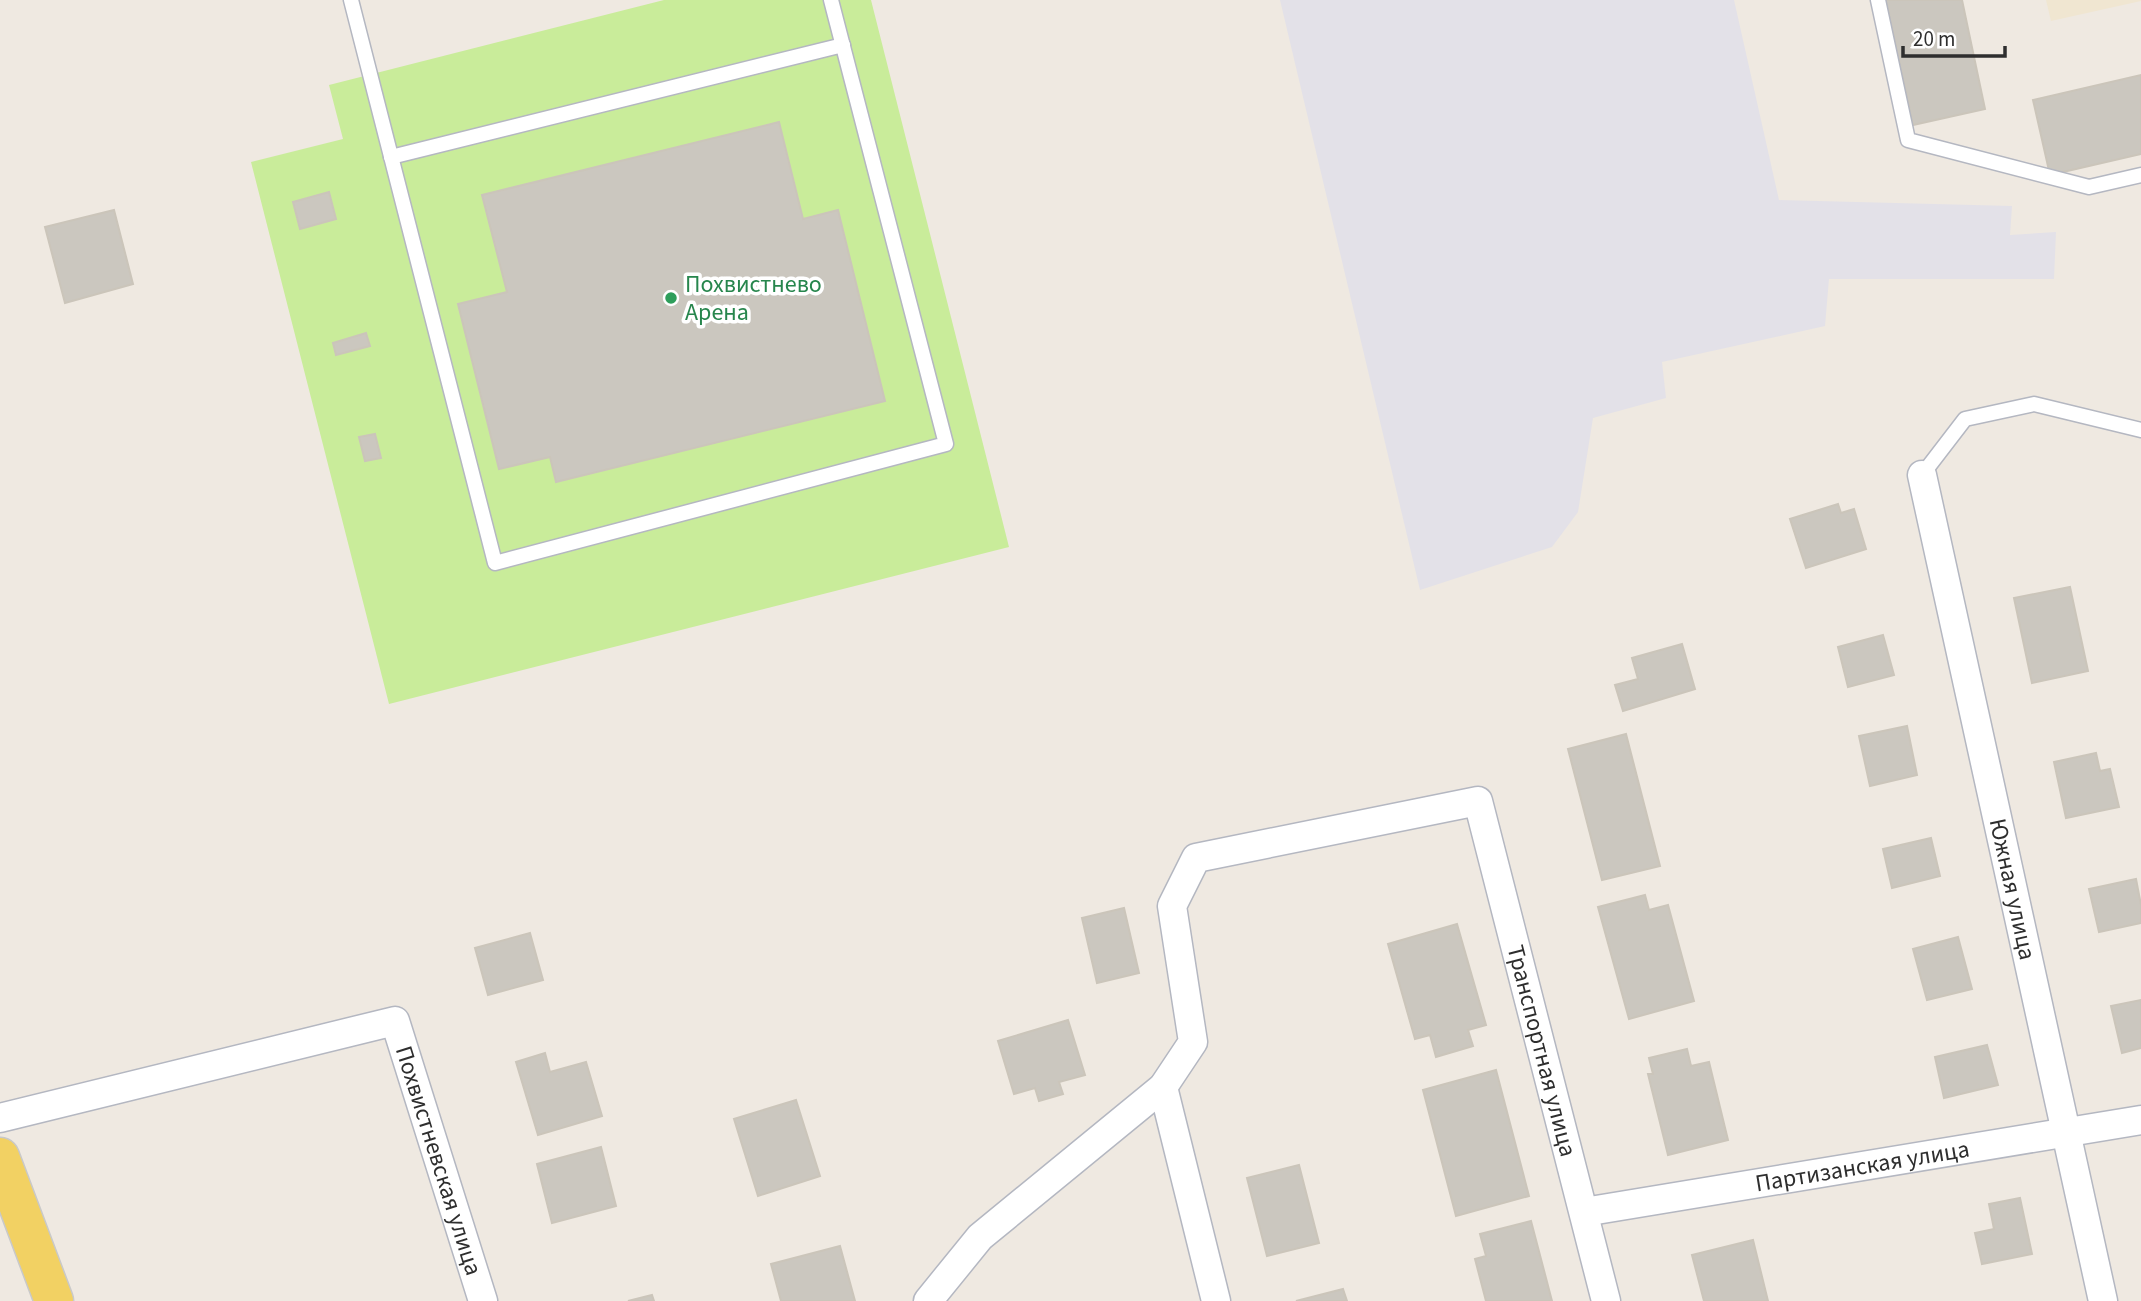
<svg xmlns="http://www.w3.org/2000/svg" width="2141" height="1301" font-family="'Source Sans 3',sans-serif">
  <style>
    .industrial { fill: #e3e1e8 }
    .education { fill: #f0e6d1 }
    .pitch { fill: #c9ec9a }
    .building { fill: #cbc7bf; stroke: #cbc5ba; stroke-width: 2 }
    .lines { fill: none; stroke-linecap: round; stroke-linejoin: round }
    .lane-casing { stroke: #b4b7c1; stroke-width: 17 }
    .street-casing { stroke: #b4b7c1; stroke-width: 31 }
    .primary-casing { stroke: #c9c9c9; stroke-width: 41 }
    .lane { stroke: #fff; stroke-width: 14 }
    .street { stroke: #fff; stroke-width: 28 }
    .primary { stroke: #f2d163; stroke-width: 38 }
    .leisure-dot { fill: #2e9e5b; stroke: #fff; stroke-width: 2.5 }
    .labels { text-anchor: middle; dominant-baseline: central; stroke-width: 7; stroke-linejoin: round; paint-order: stroke }
    .leisure-label { font-size: 24px; fill: #27864d; stroke: #fff; text-anchor: start }
    .street-label { font-size: 24px; fill: #2e2e2e; stroke: #fff }
  </style>
  <rect width="100%" height="100%" fill="#efe9e1"/>
  <polygon class="industrial" points="1280,0 1734,0 1779,200 2012,206 2010,235 2056,232 2054,279 1829,279 1825,326 1662,362 1666,398 1593,418 1578,512 1552,547 1420,590"/>
  <polygon class="education" points="2046,0 2141,0 2141,1 2051,21"/>
  <polygon class="pitch" points="664,0 871,0 1009,547 389,704 251,162 343,139 329,85"/>
  <g class="building">
    <polygon points="1886,0 1962,0 1985,109 1913,125"/>
    <polygon points="2141,75 2141,154 2050,175 2033,100"/>
    <polygon points="779,122 803,219 838,210 885,401 556,482 550,457 499,469 458,304 507,292 482,195"/>
    <polygon points="329,192 336,219 300,229 293,202"/>
    <polygon points="114,210 133,284 65,303 45,227"/>
    <polygon points="366,333 370,346 336,355 333,343"/>
    <polygon points="375,434 381,458 365,461 359,437"/>
    <polygon points="1838,504 1841,513 1854,509 1866,549 1806,568 1790,519"/>
    <polygon points="2070,587 2088,671 2032,683 2014,598"/>
    <polygon points="1883,635 1894,675 1848,687 1838,647"/>
    <polygon points="1682,644 1695,689 1623,711 1615,685 1638,679 1632,658"/>
    <polygon points="1907,726 1917,775 1870,786 1859,736"/>
    <polygon points="1626,734 1660,866 1602,880 1568,749"/>
    <polygon points="2096,753 2100,771 2110,769 2119,807 2066,818 2054,762"/>
    <polygon points="1931,838 1940,876 1892,888 1883,849"/>
    <polygon points="2136,879 2141,905 2141,923 2099,932 2089,889"/>
    <polygon points="1645,895 1649,910 1668,905 1694,1001 1629,1019 1598,907"/>
    <polygon points="1124,908 1139,973 1097,983 1082,918"/>
    <polygon points="1457,924 1486,1025 1468,1030 1473,1046 1436,1057 1430,1035 1415,1039 1388,944"/>
    <polygon points="530,933 543,980 488,995 475,948"/>
    <polygon points="1958,937 1972,989 1927,1000 1913,949"/>
    <polygon points="2141,1000 2141,1048 2122,1053 2111,1006"/>
    <polygon points="1068,1020 1085,1075 1059,1082 1063,1094 1039,1101 1035,1088 1014,1094 998,1041"/>
    <polygon points="1987,1045 1998,1085 1944,1098 1935,1057"/>
    <polygon points="1687,1049 1691,1066 1709,1062 1728,1140 1668,1155 1648,1074 1653,1074 1649,1058"/>
    <polygon points="545,1053 550,1072 586,1062 602,1116 538,1135 516,1062"/>
    <polygon points="1496,1070 1529,1196 1456,1216 1423,1090"/>
    <polygon points="796,1100 820,1176 758,1196 734,1119"/>
    <polygon points="601,1147 616,1206 552,1223 537,1164"/>
    <polygon points="1299,1165 1319,1243 1267,1256 1247,1178"/>
    <polygon points="2020,1198 2032,1254 1982,1264 1975,1233 1994,1229 1989,1204"/>
    <polygon points="1531,1221 1552,1301 1486,1301 1475,1259 1486,1256 1480,1234"/>
    <polygon points="1753,1240 1768,1301 1704,1301 1692,1255"/>
    <polygon points="840,1246 855,1301 781,1301 771,1264"/>
    <polygon points="1343,1289 1347,1301 1296,1301"/>
    <polygon points="652,1295 654,1301 628,1301"/>
  </g>
  <g class="lines">
    <g class="lane-casing">
      <g id="lane">
        <polyline points="351,0 495,563 946,444 831,0"/>
        <polyline points="1878,0 1908,140 2089,187 2141,175"/>
        <polyline points="391,157 843,45"/>
        <polyline points="1922,475 1965,419 2034,404 2141,430"/>
      </g>
    </g>
    <g class="street-casing">
      <g id="street">
        <path id="s1" d="M 1922,475 L 2103,1301"/>
        <polyline points="1163,1087 1216,1301"/>
        <path id="s2" d="M 0,1118 L 395,1021 L 483,1301"/>
        <path id="s3" d="M 1584,1212 L 2141,1120"/>
        <path id="s4" d="M 928,1301 L 980,1237 L 1163,1087 L 1193,1042 L 1172,906 L 1196,858 L 1478,801 L 1606,1301"/>
      </g>
    </g>
    <g class="primary-casing">
      <polyline id="primary" points="0,1157 54,1301"/>
    </g>
    <use href="#lane" class="lane"/>
    <use href="#street" class="street"/>
    <use href="#primary" class="primary"/>
  </g>
  <circle class="leisure-dot" cx="671" cy="298" r="7"/>
  <g class="labels">
    <g class="leisure-label">
      <text x="685" y="284">Похвистнево<tspan x="685" dy="28">Арена</tspan></text>
    </g>
    <g class="street-label">
      <text stroke="none"><textPath href="#s1" startOffset="424">Южная улица</textPath></text>
      <text stroke="none"><textPath href="#s4" startOffset="1110">Транспортная улица</textPath></text>
      <text stroke="none"><textPath href="#s2" startOffset="553">Похвистневская улица</textPath></text>
      <text stroke="none"><textPath href="#s3" startOffset="282">Партизанская улица</textPath></text>
    </g>
  </g>
  <path d="M1903 46v10h102v-10" fill="none" stroke="#2e2e2e" stroke-width="3.5"/>
  <text x="1913" y="46" font-size="21" fill="#2e2e2e" stroke="#ffffff" stroke-width="5" paint-order="stroke">20 m</text>
</svg>
